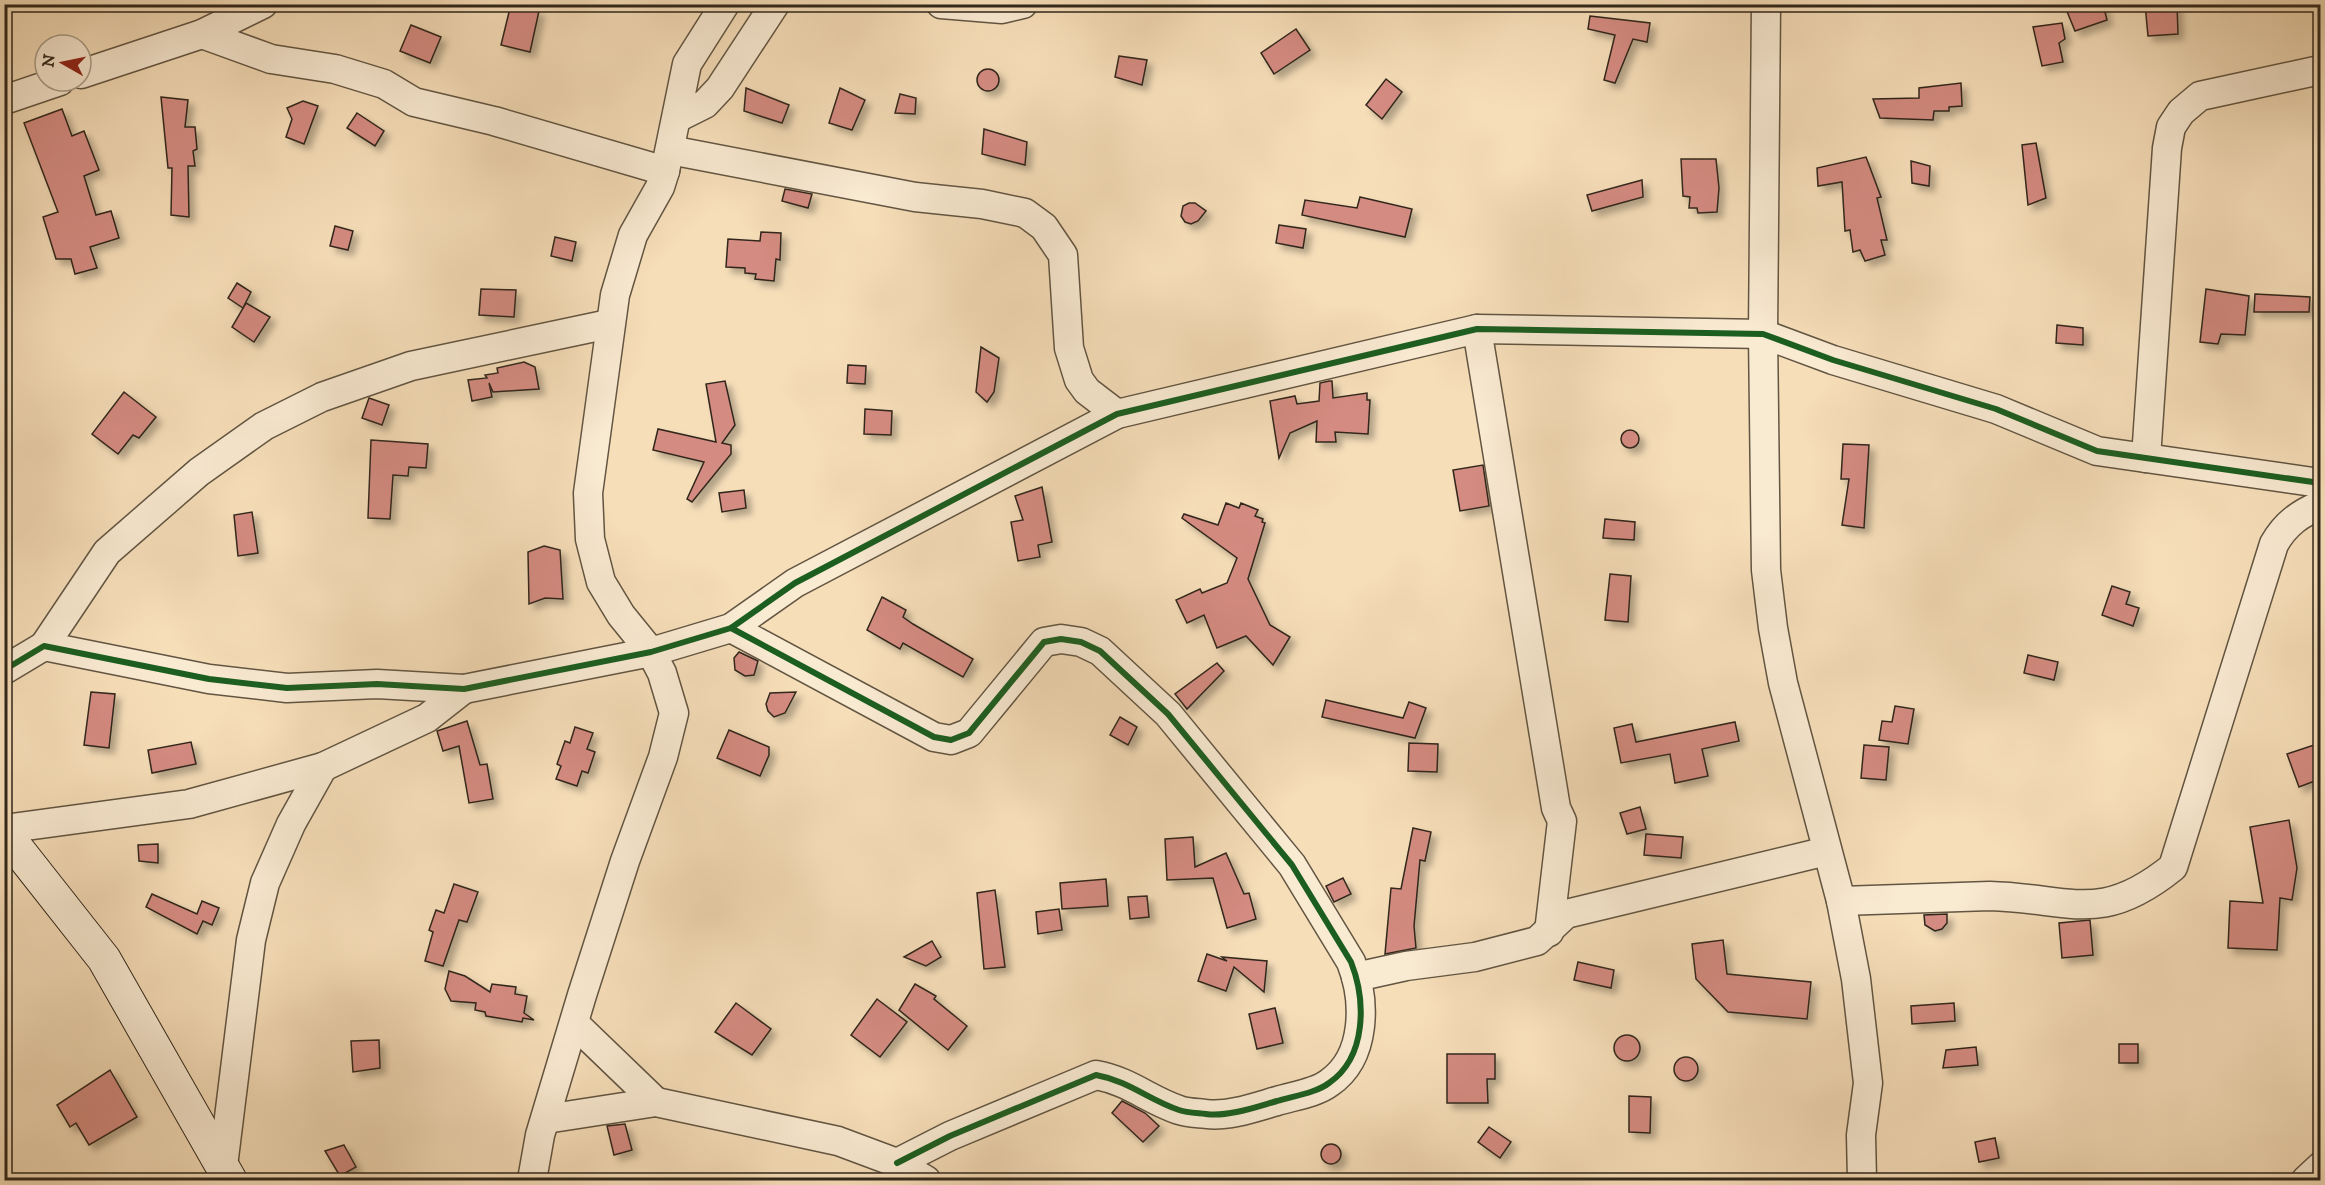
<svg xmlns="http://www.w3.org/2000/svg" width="2325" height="1185" font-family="'IM FELL DW Pica',serif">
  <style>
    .building { fill: #d48b81; stroke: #31271b; stroke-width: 1.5; filter: url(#shadow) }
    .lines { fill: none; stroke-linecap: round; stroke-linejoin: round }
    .street-casing { stroke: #625542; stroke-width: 31 }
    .secondary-casing { stroke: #31271b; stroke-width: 35 }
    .street { stroke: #f9ead2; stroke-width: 28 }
    .secondary { stroke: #f9ead2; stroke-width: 33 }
    .cycleway-casing { stroke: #f9ead2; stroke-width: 10 }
    .cycleway { stroke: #1b5e20; stroke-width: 6 }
  </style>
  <defs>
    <filter id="shadow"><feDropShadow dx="5.5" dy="5.5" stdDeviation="3" flood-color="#0004"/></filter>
  </defs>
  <rect width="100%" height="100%" fill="#f6deb9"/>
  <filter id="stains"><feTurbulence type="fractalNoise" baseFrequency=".00333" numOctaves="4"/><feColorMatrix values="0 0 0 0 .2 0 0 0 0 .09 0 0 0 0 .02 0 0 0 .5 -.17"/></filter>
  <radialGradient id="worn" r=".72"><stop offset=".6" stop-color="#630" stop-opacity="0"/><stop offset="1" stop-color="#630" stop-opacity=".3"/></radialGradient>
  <g class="building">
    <polygon points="511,4 539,11 530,52 501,45"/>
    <polygon points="2064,4 2103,4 2107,20 2075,31"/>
    <polygon points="2145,4 2177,4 2178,34 2148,36"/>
    <polygon points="1590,16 1650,23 1647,42 1633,39 1615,83 1604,80 1615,35 1588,29"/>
    <polygon points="2062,23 2065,39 2059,43 2063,62 2042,66 2033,27"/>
    <polygon points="411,25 441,37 430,63 400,51"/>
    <polygon points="1296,29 1310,50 1274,74 1261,53"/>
    <polygon points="1119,56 1147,60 1142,85 1115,77"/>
    <circle cx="988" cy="80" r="11"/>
    <polygon points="1386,79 1402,92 1382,119 1366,105"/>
    <polygon points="1961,83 1962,106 1949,107 1949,111 1934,111 1933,120 1880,118 1873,99 1919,98 1919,88"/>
    <polygon points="746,88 789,105 782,123 744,111"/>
    <polygon points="840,88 865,100 852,130 829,123"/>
    <polygon points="900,94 916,98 915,114 895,113"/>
    <polygon points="161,97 188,100 185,127 195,127 197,149 193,151 195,166 188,166 189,217 171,215 172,168 168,168"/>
    <polygon points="303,101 318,106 304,144 286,137 292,119 287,108"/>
    <polygon points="62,109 72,136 84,131 99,170 84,176 96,215 111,211 119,238 90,247 97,268 75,274 71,259 56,259 43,217 58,212 24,123"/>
    <polygon points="357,113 384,131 375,146 347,128"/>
    <polygon points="984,129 1027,142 1025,165 982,154"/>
    <polygon points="2036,143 2046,198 2028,205 2022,145"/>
    <polygon points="1866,157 1881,197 1877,198 1887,240 1881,240 1885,255 1865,261 1860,250 1853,252 1850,230 1845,231 1842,182 1818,186 1817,168"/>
    <polygon points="1681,159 1716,159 1719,188 1717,212 1698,213 1697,208 1689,208 1690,197 1683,196"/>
    <polygon points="1911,161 1930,166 1929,186 1912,183"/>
    <polygon points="1642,180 1643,197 1592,211 1587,195"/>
    <polygon points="785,189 812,194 808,208 782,201"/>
    <polygon points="1360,197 1412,209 1405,237 1302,215 1305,200 1357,208"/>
    <polygon points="1189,203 1195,203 1206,211 1198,221 1191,224 1185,222 1181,216 1183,206"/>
    <polygon points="1279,225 1306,229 1303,248 1276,243"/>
    <polygon points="335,226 353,231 348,250 330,246"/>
    <polygon points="761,232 781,233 780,260 776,259 774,281 755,279 756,274 745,273 745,268 726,267 728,239 760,241"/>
    <polygon points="555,237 576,242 572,261 551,256"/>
    <polygon points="237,283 251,292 243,308 228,298"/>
    <polygon points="481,289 516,290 514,317 479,315"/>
    <polygon points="2206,289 2249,296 2245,335 2221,334 2218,344 2200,342"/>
    <polygon points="2255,294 2310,297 2309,312 2254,312"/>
    <polygon points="246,303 270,317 254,342 232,327"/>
    <polygon points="2057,325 2083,328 2083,345 2056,343"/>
    <polygon points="981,347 999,358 994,392 987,402 976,392"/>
    <polygon points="524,362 535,367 539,389 493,392 489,383 492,397 472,401 468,380 487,378 485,375 498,373 497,368"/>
    <polygon points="848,365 866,366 865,384 847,383"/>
    <polygon points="725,381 735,425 722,443 731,445 731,454 692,502 687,499 704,462 653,450 658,429 716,442 706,384"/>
    <polygon points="1329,381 1332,381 1333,398 1367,393 1367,400 1370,400 1368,434 1335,432 1336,442 1316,442 1317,421 1290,433 1279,458 1270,401 1295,396 1297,404 1319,401 1320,383"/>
    <polygon points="124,392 156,417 139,438 133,435 118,454 92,434"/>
    <polygon points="369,398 389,405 382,425 362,418"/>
    <polygon points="865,409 892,411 891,435 864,434"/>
    <circle cx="1630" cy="439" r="9"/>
    <polygon points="371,440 428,444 426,468 409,467 408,476 393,475 390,519 368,518"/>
    <polygon points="1843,444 1869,445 1864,528 1842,525 1849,479 1841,479"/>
    <polygon points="1483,465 1489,506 1460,511 1453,470"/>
    <polygon points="1042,487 1052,542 1038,545 1040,557 1018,561 1011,522 1023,520 1015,496"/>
    <polygon points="744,490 746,508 722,512 719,493"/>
    <polygon points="1226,503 1239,508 1241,503 1258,510 1255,516 1263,519 1262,522 1265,523 1248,579 1270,625 1290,637 1273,665 1246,636 1217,648 1204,615 1187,623 1176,600 1200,589 1202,593 1227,583 1237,558 1182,518 1184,514 1218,525"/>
    <polygon points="252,512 258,553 238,556 234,515"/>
    <polygon points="1605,519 1635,522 1634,540 1603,538"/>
    <polygon points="544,546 560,550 563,599 545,598 529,604 528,552"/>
    <polygon points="1610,574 1631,576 1628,622 1605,620"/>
    <polygon points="2112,586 2130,592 2126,604 2139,608 2133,626 2102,615"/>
    <polygon points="882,597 906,610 903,617 913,624 973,659 963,677 903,643 900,649 867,630"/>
    <polygon points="739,652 758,661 754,675 745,676 735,670 734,658"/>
    <polygon points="2028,655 2058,662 2054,680 2024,673"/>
    <polygon points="1217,663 1224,671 1187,709 1175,694"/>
    <polygon points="91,692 115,694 109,748 84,745"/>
    <polygon points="796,692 785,713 774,717 768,711 766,704 770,693"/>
    <polygon points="1326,700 1403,718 1409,702 1426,708 1415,738 1322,717"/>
    <polygon points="1895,706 1914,709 1908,744 1879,740 1882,721 1892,722"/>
    <polygon points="1120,717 1137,727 1128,745 1110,735"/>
    <polygon points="467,721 480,765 487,764 493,799 469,803 459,746 443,751 437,731"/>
    <polygon points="1735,722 1739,741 1702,749 1708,776 1675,783 1670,754 1621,763 1614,728 1632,724 1636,742"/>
    <polygon points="575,727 593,733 587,749 595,752 588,773 582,771 577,786 556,779 561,766 557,764 565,741 570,743"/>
    <polygon points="729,730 769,747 769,755 760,776 717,758"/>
    <polygon points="191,742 196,764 152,773 148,750"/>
    <polygon points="1409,743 1438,744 1437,772 1408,771"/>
    <polygon points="2320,743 2320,779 2299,787 2287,754"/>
    <polygon points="1864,745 1889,747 1886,780 1861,778"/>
    <polygon points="1640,807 1646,829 1627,834 1620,813"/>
    <polygon points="2289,820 2297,868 2292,900 2280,898 2277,950 2228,948 2230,901 2263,903 2250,827"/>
    <polygon points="1413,828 1431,832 1425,861 1420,860 1414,926 1416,948 1385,954 1391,888 1401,889"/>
    <polygon points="1646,834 1683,837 1681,858 1644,855"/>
    <polygon points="1193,837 1195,867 1226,853 1244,894 1249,893 1256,919 1227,928 1213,878 1167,880 1165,839"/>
    <polygon points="158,844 158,863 139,861 138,845"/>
    <polygon points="1343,878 1351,894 1334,902 1326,886"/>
    <polygon points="1106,879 1108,906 1062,909 1060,883"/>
    <polygon points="454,884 478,892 467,922 459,920 443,966 425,961 433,932 429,930 436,910 444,913"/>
    <polygon points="995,890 1005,967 984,969 977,893"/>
    <polygon points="152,894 197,914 202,901 219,908 212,925 203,921 197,934 146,907"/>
    <polygon points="1147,896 1149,917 1130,919 1128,897"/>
    <polygon points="1059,909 1062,930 1038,934 1036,912"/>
    <polygon points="1947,914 1947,923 1942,929 1935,931 1925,925 1924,915"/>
    <polygon points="2090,920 2093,955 2062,958 2059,923"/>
    <polygon points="1723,940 1727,974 1811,982 1807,1019 1728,1012 1696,979 1692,944"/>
    <polygon points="932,941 941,957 926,966 904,957"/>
    <polygon points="1207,954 1227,961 1222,957 1267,961 1264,992 1234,967 1226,991 1198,981"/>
    <polygon points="1578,962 1614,970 1611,988 1574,980"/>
    <polygon points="449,971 465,976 490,992 492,984 516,987 515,994 527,996 524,1013 534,1020 523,1018 522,1022 486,1016 485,1012 475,1010 476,1003 451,1001 445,989"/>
    <polygon points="915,984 936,996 934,999 967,1026 948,1050 899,1010"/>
    <polygon points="877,999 907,1022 880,1057 851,1035"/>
    <polygon points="736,1003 771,1029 752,1055 715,1032"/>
    <polygon points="1954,1003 1955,1021 1912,1024 1911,1006"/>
    <polygon points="1275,1008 1283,1043 1257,1049 1249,1014"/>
    <circle cx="1627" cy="1048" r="13"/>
    <polygon points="379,1040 380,1068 353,1072 351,1041"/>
    <rect x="2119" y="1044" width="19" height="19"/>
    <polygon points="1976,1047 1978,1065 1943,1068 1946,1050"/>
    <polygon points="1447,1054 1495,1054 1495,1079 1487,1079 1488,1103 1447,1103"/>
    <circle cx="1686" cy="1069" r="12"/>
    <polygon points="110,1070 137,1117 89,1145 76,1123 70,1127 57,1105"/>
    <polygon points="1629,1096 1651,1097 1650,1133 1629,1132"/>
    <polygon points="1122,1101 1145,1113 1159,1126 1143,1142 1112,1113"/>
    <polygon points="625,1124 632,1150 614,1155 607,1126"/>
    <polygon points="1489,1127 1511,1142 1500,1158 1478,1142"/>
    <polygon points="1995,1138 1999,1158 1979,1162 1975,1142"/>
    <circle cx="1331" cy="1154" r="10"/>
    <polygon points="344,1145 356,1167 340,1176 325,1151"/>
  </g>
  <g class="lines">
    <g class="street-casing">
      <g id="street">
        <polyline points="941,4 1002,9 1023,4"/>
        <polyline points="1766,4 1763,334 1766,570 1773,628 1783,683 1841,901 1856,979 1868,1083 1861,1135 1862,1180"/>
        <polyline points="202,34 271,59 335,69 384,84 414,102 494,121 665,171"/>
        <polyline points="81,74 202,34 263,4"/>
        <polyline points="4,100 60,81"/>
        <polyline points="677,118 705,104 720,88 775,4"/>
        <polyline points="670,150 915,197 982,204 1025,213 1044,227 1063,255 1069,348 1079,380 1087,391 1117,414"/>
        <polyline points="1477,329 1556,808 1562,821 1549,932"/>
        <polyline points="2146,458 2167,148 2171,127 2181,112 2200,96 2320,70"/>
        <path d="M 731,628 L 934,737 L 951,740 L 969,733 L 1044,642 L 1061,639 L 1081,642 L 1100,651 L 1168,714 L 1292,865 L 1351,962 C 1366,1000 1367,1057 1329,1083 C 1316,1093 1293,1096 1277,1101 C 1256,1107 1228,1117 1206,1114 C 1198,1113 1187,1113 1179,1110 C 1149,1100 1129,1081 1096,1075 L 950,1136 L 897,1163"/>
        <polyline points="44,646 107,552 199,472 264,426 322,397 411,366 609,324"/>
        <polyline points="4,670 44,646 209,679 287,688 377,684 464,689 651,652 731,628 795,583 1117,414 1477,329 1763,334 1833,360 1996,409 2097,451 2320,483"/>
        <polyline points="4,829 189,804 323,767 427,718 464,689"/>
        <path d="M 1841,901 L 1990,896 C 2070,898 2100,926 2173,867 L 2274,544 C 2286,523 2300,514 2320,505"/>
        <polyline points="1356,977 1406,966 1475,957 1537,941 1566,914 1827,851"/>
        <polyline points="575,1024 656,1102"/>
        <polyline points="546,1119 656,1102 838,1141 897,1163 926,1180"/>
        <polyline points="223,1166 251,940 265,883 291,824 323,767"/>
        <polyline points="532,1180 540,1135 582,995 625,861 663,757 674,713 662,673 651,652 621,615 601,582 590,539 588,493 615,295 633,235 660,187 665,171 687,64 725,4"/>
        <polyline points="2306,1180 2320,1167"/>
      </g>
    </g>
    <g class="secondary-casing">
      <polyline id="secondary" points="4,832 104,959 230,1180"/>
    </g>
    <use href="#street" class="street"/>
    <use href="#secondary" class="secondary"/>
    <g class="cycleway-casing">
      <g id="cycleway">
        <path d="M 731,628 L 934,737 L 951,740 L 969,733 L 1044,642 L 1061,639 L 1081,642 L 1100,651 L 1168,714 L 1292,865 L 1351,962 C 1366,1000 1367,1057 1329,1083 C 1316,1093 1293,1096 1277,1101 C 1256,1107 1228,1117 1206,1114 C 1198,1113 1187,1113 1179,1110 C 1149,1100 1129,1081 1096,1075 L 950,1136 L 897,1163"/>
        <polyline points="4,670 44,646 209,679 287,688 377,684 464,689 651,652 731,628 795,583 1117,414 1477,329 1763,334 1833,360 1996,409 2097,451 2320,483"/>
      </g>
    </g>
    <use href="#cycleway" class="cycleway"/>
  </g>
  <rect width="2325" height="1185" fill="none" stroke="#f6deb9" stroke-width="24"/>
  <rect x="6" y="6" width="2313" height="1173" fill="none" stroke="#31271b" stroke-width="3"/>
  <rect x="12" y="12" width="2301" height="1161" fill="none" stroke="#31271b" stroke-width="1.5"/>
  <g transform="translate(63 63) rotate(279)"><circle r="28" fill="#f9ead2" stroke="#a99c89" stroke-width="1.5"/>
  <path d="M0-4.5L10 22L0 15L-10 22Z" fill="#8f2418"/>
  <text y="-9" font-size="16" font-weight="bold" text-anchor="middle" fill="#31271b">N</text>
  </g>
  <rect width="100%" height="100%" filter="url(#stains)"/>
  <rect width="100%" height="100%" fill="url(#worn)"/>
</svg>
